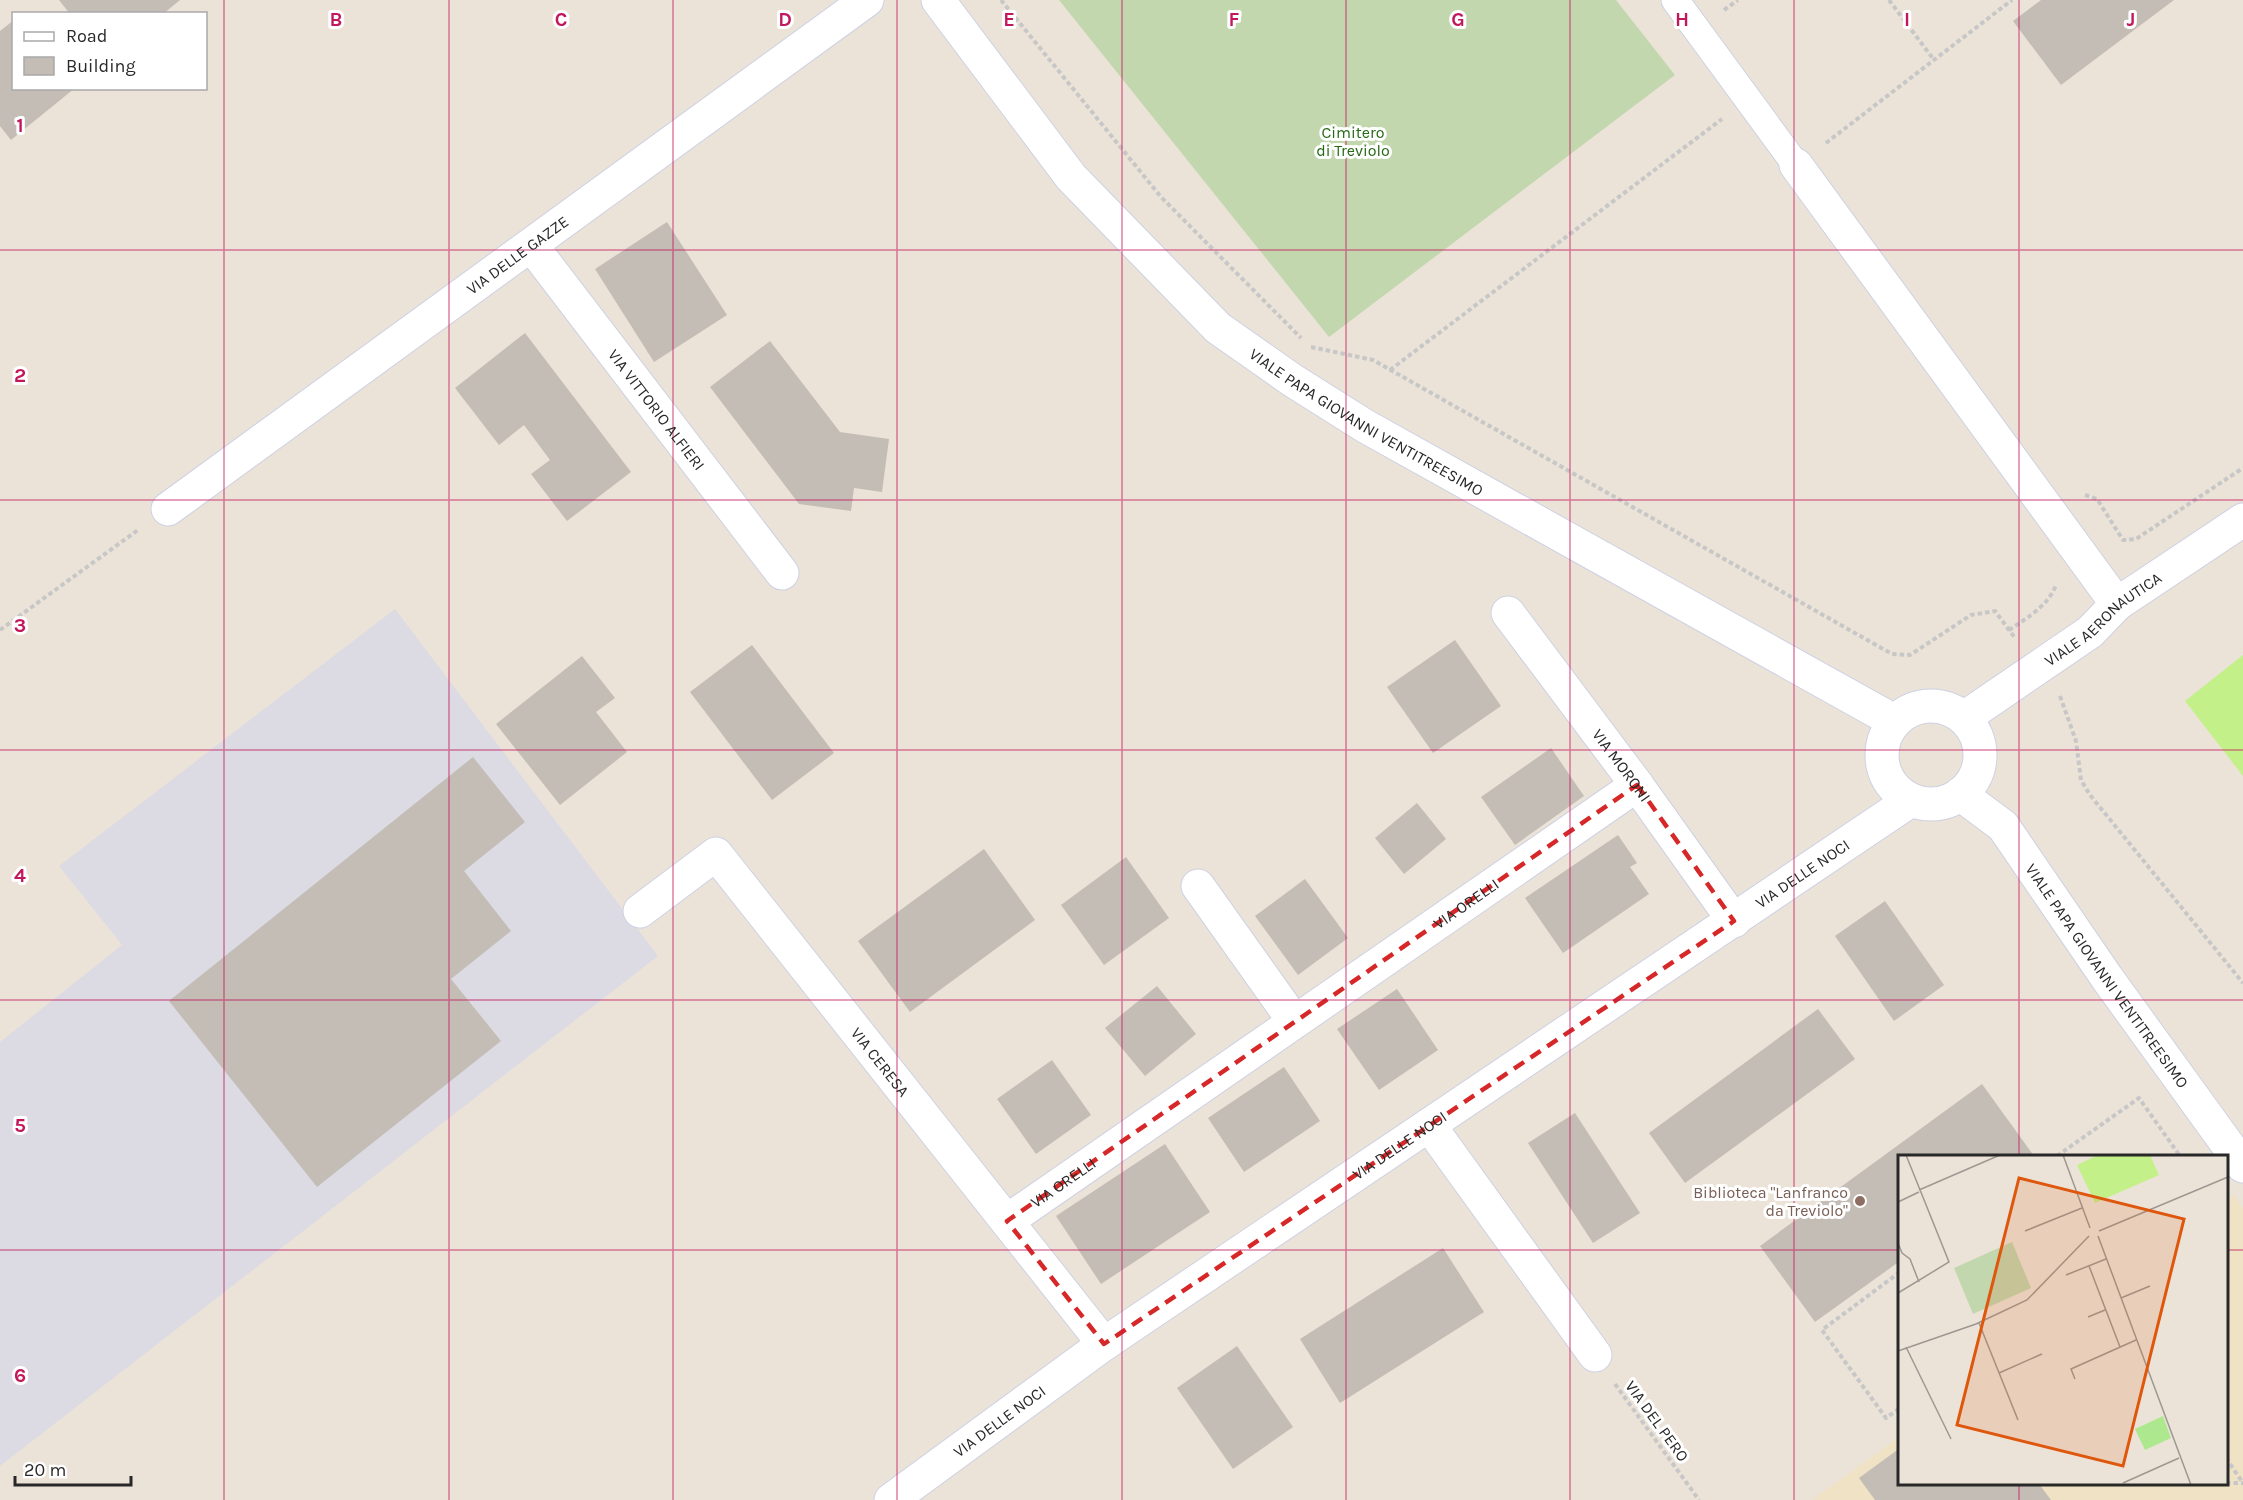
<svg xmlns="http://www.w3.org/2000/svg" width="2243" height="1500" font-family="Karla,sans-serif">
  <style>
    .industrial { fill: #dcdae3 }
    .education { fill: #efe2c5 }
    .cemetery { fill: #c2d7ae }
    .pitch { fill: #c4f08a }
    .building { fill: #c3bdb5 }
    .lines { fill: none; stroke-linecap: round; stroke-linejoin: round }
    .pedestrian-casing { stroke: #cdd1e3; stroke-width: 29 }
    .minor-casing { stroke: #cdd1e3; stroke-width: 35 }
    .tertiary-casing { stroke: #cdd1e3; stroke-width: 35 }
    .path { stroke: #c7c7c7; stroke-width: 4; stroke-dasharray: 4.5 3; stroke-linecap: butt }
    .pedestrian { stroke: #fff; stroke-width: 27 }
    .minor { stroke: #fff; stroke-width: 33 }
    .tertiary { stroke: #fff; stroke-width: 33 }
    .marked { fill: none; stroke: #d62828; stroke-width: 4.5; stroke-dasharray: 12 8; stroke-linejoin: round }
    .grid { fill: none; stroke: #c2185b; stroke-width: 1.5; stroke-opacity: 0.55 }
    .education-dot { fill: #8d6e63; stroke: #fff; stroke-width: 2 }
    .labels { text-anchor: middle; dominant-baseline: central; stroke-width: 6; stroke-linejoin: round; paint-order: stroke }
    .park-label { font-size: 16px; fill: #256914; stroke: #fff }
    .street-label { font-size: 16px; fill: #282828; stroke: #fff }
    .education-label { font-size: 16px; fill: #785e54; stroke: #fff; text-anchor: end }
    .inset-road { fill: none; stroke: #9e9892; stroke-width: 1.5 }
    .view { fill: #de570d; fill-opacity: 0.15; stroke: #de570d; stroke-width: 3 }
    .inset-edge { fill: none; stroke: #282828; stroke-width: 3 }
    .grid-label { font-size: 20px; text-anchor: middle; font-weight: bold; fill: #c2185b; stroke: #fff; stroke-width: 6; stroke-linejoin: round; paint-order: stroke }
  </style>
  <rect width="100%" height="100%" fill="#ece3d8"/>
  <polygon class="industrial" points="395,609 658,956 0,1466 0,1042 122,945 59,866"/>
  <polygon class="education" points="2234,1195 2243,1208 2243,1500 1812,1500 1899,1437 1900,1484 2226,1484 2227,1200"/>
  <polygon class="cemetery" points="1059,0 1616,0 1675,75 1329,337"/>
  <polygon class="pitch" points="2243,655 2243,776 2185,701"/>
  <g class="building">
    <polygon points="59,0 180,0 163,14 70,14"/>
    <polygon points="2041,0 2174,0 2061,85 2013,21"/>
    <polygon points="14,20 14,88 75,88 11,140 0,126 0,31"/>
    <polygon points="667,222 727,315 654,362 595,269"/>
    <polygon points="525,333 631,472 567,521 531,474 550,460 524,425 499,445 455,388"/>
    <polygon points="770,341 840,432 889,439 882,492 854,488 851,511 799,504 710,387"/>
    <polygon points="1455,640 1501,706 1433,753 1387,687"/>
    <polygon points="752,645 834,753 772,800 690,692"/>
    <polygon points="582,656 615,698 596,712 627,752 560,805 496,724"/>
    <polygon points="1551,748 1584,796 1515,845 1481,797"/>
    <polygon points="473,757 525,822 464,871 511,931 451,979 501,1041 317,1187 169,1001"/>
    <polygon points="1417,803 1446,839 1404,874 1375,838"/>
    <polygon points="1618,835 1637,863 1630,867 1649,894 1563,953 1525,898"/>
    <polygon points="984,849 1035,920 910,1012 858,941"/>
    <polygon points="1126,857 1169,918 1104,965 1061,905"/>
    <polygon points="1305,879 1348,938 1298,975 1255,916"/>
    <polygon points="1885,901 1944,985 1894,1021 1835,936"/>
    <polygon points="1157,986 1196,1034 1145,1076 1105,1028"/>
    <polygon points="1397,989 1438,1050 1379,1090 1337,1029"/>
    <polygon points="1818,1009 1855,1059 1685,1183 1649,1133"/>
    <polygon points="1052,1060 1091,1115 1036,1154 997,1099"/>
    <polygon points="1284,1067 1320,1121 1244,1172 1208,1118"/>
    <polygon points="1982,1084 2034,1156 1900,1156 1900,1261 1815,1322 1760,1246"/>
    <polygon points="1575,1113 1640,1213 1593,1243 1528,1143"/>
    <polygon points="1165,1144 1210,1212 1101,1284 1056,1216"/>
    <polygon points="1443,1248 1484,1312 1340,1403 1300,1339"/>
    <polygon points="1237,1346 1293,1427 1233,1469 1177,1388"/>
    <polygon points="1900,1448 1900,1484 2039,1484 2051,1500 1875,1500 1859,1478"/>
  </g>
  <g class="lines">
    <g class="pedestrian-casing">
      <polyline id="pedestrian" points="1675,0 1796,165"/>
    </g>
    <g class="minor-casing">
      <g id="minor">
        <polyline points="1796,165 2117,604"/>
        <path id="s1" d="M 531,245 L 782,573"/>
        <path id="s2" d="M 168,509 L 867,0"/>
        <path id="s3" d="M 1508,613 L 1637,785 L 1734,921"/>
        <path id="s4" d="M 1964,718 L 2090,632 L 2117,604 L 2243,520"/>
        <polyline points="1198,886 1294,1021"/>
        <path id="s5" d="M 640,911 L 716,854 L 1104,1344"/>
        <polyline points="1429,1125 1595,1355"/>
        <path id="s6" d="M 1007,1221 L 1637,785"/>
        <path id="s7" d="M 891,1500 L 1104,1344 L 1911,800"/>
      </g>
    </g>
    <g class="tertiary-casing">
      <g id="tertiary">
        <path id="s8" d="M 938,0 L 1071,177 L 1218,328 L 1292,380 L 1365,426 L 1894,721"/>
        <circle cx="1931" cy="755" r="49"/>
        <path id="s9" d="M 1960,794 L 2003,826 L 2107,978 L 2243,1166"/>
      </g>
    </g>
    <g class="path">
      <polyline points="1001,0 1161,197 1301,338"/>
      <polyline points="1889,0 1934,60"/>
      <polyline points="1724,10 1738,0"/>
      <polyline points="1826,143 2012,0"/>
      <polyline points="1311,347 1373,360 1892,654 1910,655 1971,615 1995,611 2015,638"/>
      <polyline points="1390,370 1722,119"/>
      <polyline points="2085,495 2097,499 2123,540 2136,539 2243,468"/>
      <polyline points="0,630 138,530"/>
      <path d="M 2009,630 C 2027,618 2048,606 2056,585"/>
      <polyline points="2060,696 2076,741 2081,780 2090,795 2243,983"/>
      <polyline points="2057,1156 2139,1098 2180,1156"/>
      <polyline points="1900,1272 1822,1330 1886,1418 1900,1408"/>
      <polyline points="1615,1384 1699,1500"/>
      <polyline points="2226,1458 2243,1483"/>
      <polyline points="2226,1483 2243,1483"/>
    </g>
    <use href="#pedestrian" class="pedestrian"/>
    <use href="#minor" class="minor"/>
    <use href="#tertiary" class="tertiary"/>
  </g>
  <path class="marked" d="M 1637,785 L 1734,921 L 1104,1344 L 1007,1221 Z"/>
  <path class="grid" d="M 224,0 L 224,1500M 449,0 L 449,1500M 673,0 L 673,1500M 897,0 L 897,1500M 1122,0 L 1122,1500M 1346,0 L 1346,1500M 1570,0 L 1570,1500M 1794,0 L 1794,1500M 2019,0 L 2019,1156M 0,250 L 2243,250M 0,500 L 2243,500M 0,750 L 2243,750M 0,1000 L 2243,1000M 0,1250 L 1900,1250M 2226,1250 L 2243,1250M 2019,1484 L 2019,1500"/>
  <circle class="education-dot" cx="1860" cy="1201" r="6"/>
  <g class="labels">
    <g class="park-label">
      <text x="1353" y="132">Cimitero<tspan x="1353" dy="18">di Treviolo</tspan></text>
    </g>
    <g class="street-label">
      <text stroke="none"><textPath href="#s2" startOffset="432">VIA DELLE GAZZE</textPath></text>
      <text stroke="none"><textPath href="#s1" startOffset="207">VIA VITTORIO ALFIERI</textPath></text>
      <text stroke="none"><textPath href="#s8" startOffset="608">VIALE PAPA GIOVANNI VENTITREESIMO</textPath></text>
      <text stroke="none"><textPath href="#s4" startOffset="171">VIALE AERONAUTICA</textPath></text>
      <text stroke="none"><textPath href="#s3" startOffset="190">VIA MORONI</textPath></text>
      <text stroke="none"><textPath href="#s7" startOffset="1106">VIA DELLE NOCI</textPath></text>
      <text stroke="none"><textPath href="#s6" startOffset="558">VIA ORELLI</textPath></text>
      <text stroke="none"><textPath href="#s9" startOffset="236">VIALE PAPA GIOVANNI VENTITREESIMO</textPath></text>
      <text stroke="none"><textPath href="#s5" startOffset="360">VIA CERESA</textPath></text>
      <text stroke="none"><textPath href="#s7" startOffset="620">VIA DELLE NOCI</textPath></text>
      <text stroke="none"><textPath href="#s6" startOffset="68">VIA ORELLI</textPath></text>
      <text transform="translate(1657 1421) rotate(54)">VIA DEL PERO</text>
      <text stroke="none"><textPath href="#s7" startOffset="134">VIA DELLE NOCI</textPath></text>
    </g>
    <g class="education-label">
      <text x="1848" y="1192">Biblioteca "Lanfranco<tspan x="1848" dy="18">da Treviolo"</tspan></text>
    </g>
  </g>
  <g transform="translate(1898 1155)">
    <rect width="330" height="330" fill="#ece3d8"/>
    <path d="M 265,261 L 273,283 L 247,295 L 237,274 Z" fill="#ade88f"/>
    <path d="M 114,87 L 133,133 L 75,159 L 56,113 Z" fill="#c2d7ae"/>
    <path d="M 200,0 L 252,0 L 261,20 L 197,48 L 179,10 Z" fill="#c4f08a"/>
    <path class="inset-road" d="M 165,0 L 192,73M 21,35 L 102,0M 0,47 L 21,37M 127,76 L 184,53M 201,76 L 330,22M 200,81 L 293,330M 0,88 L 4,98 L 12,104 L 21,127M 191,111 L 222,192M 168,120 L 208,104M 0,138 L 51,107 L 8,0M 223,143 L 252,131M 190,162 L 207,155M 81,168 L 120,265M 8,192 L 53,284M 0,196 L 78,169 L 129,145 L 191,81M 101,218 L 144,199M 177,224 L 173,214 L 238,185M 225,328 L 281,303"/>
    <path class="view" d="M 121,23 L 286,64 L 225,311 L 59,270 Z"/>
    <rect width="330" height="330" class="inset-edge"/>
  </g>
  <g class="grid-label">
    <text x="336" y="26">B</text>
    <text x="561" y="26">C</text>
    <text x="785" y="26">D</text>
    <text x="1009" y="26">E</text>
    <text x="1234" y="26">F</text>
    <text x="1458" y="26">G</text>
    <text x="1682" y="26">H</text>
    <text x="1907" y="26">I</text>
    <text x="2131" y="26">J</text>
    <text x="20" y="132">1</text>
    <text x="20" y="382">2</text>
    <text x="20" y="632">3</text>
    <text x="20" y="882">4</text>
    <text x="20" y="1132">5</text>
    <text x="20" y="1382">6</text>
  </g>
  <rect x="12" y="12" width="195" height="78" fill="#ffffff" stroke="#a9a9a9" stroke-width="1.5"/>
  <rect x="24" y="32" width="30" height="9" fill="#ffffff" stroke="#a9a9a9" stroke-width="1.5"/>
  <text x="66" y="42" font-size="18" fill="#282828">Road</text>
  <rect x="24" y="57" width="30" height="18" fill="#c3bdb5" stroke="#a9a9a9" stroke-width="1.5"/>
  <text x="66" y="72" font-size="18" fill="#282828">Building</text>
  <path d="M15 1476v9h116v-9" fill="none" stroke="#282828" stroke-width="3"/>
  <text x="24" y="1476" font-size="18" fill="#282828" stroke="#ffffff" stroke-width="4.5" paint-order="stroke">20 m</text>
</svg>
